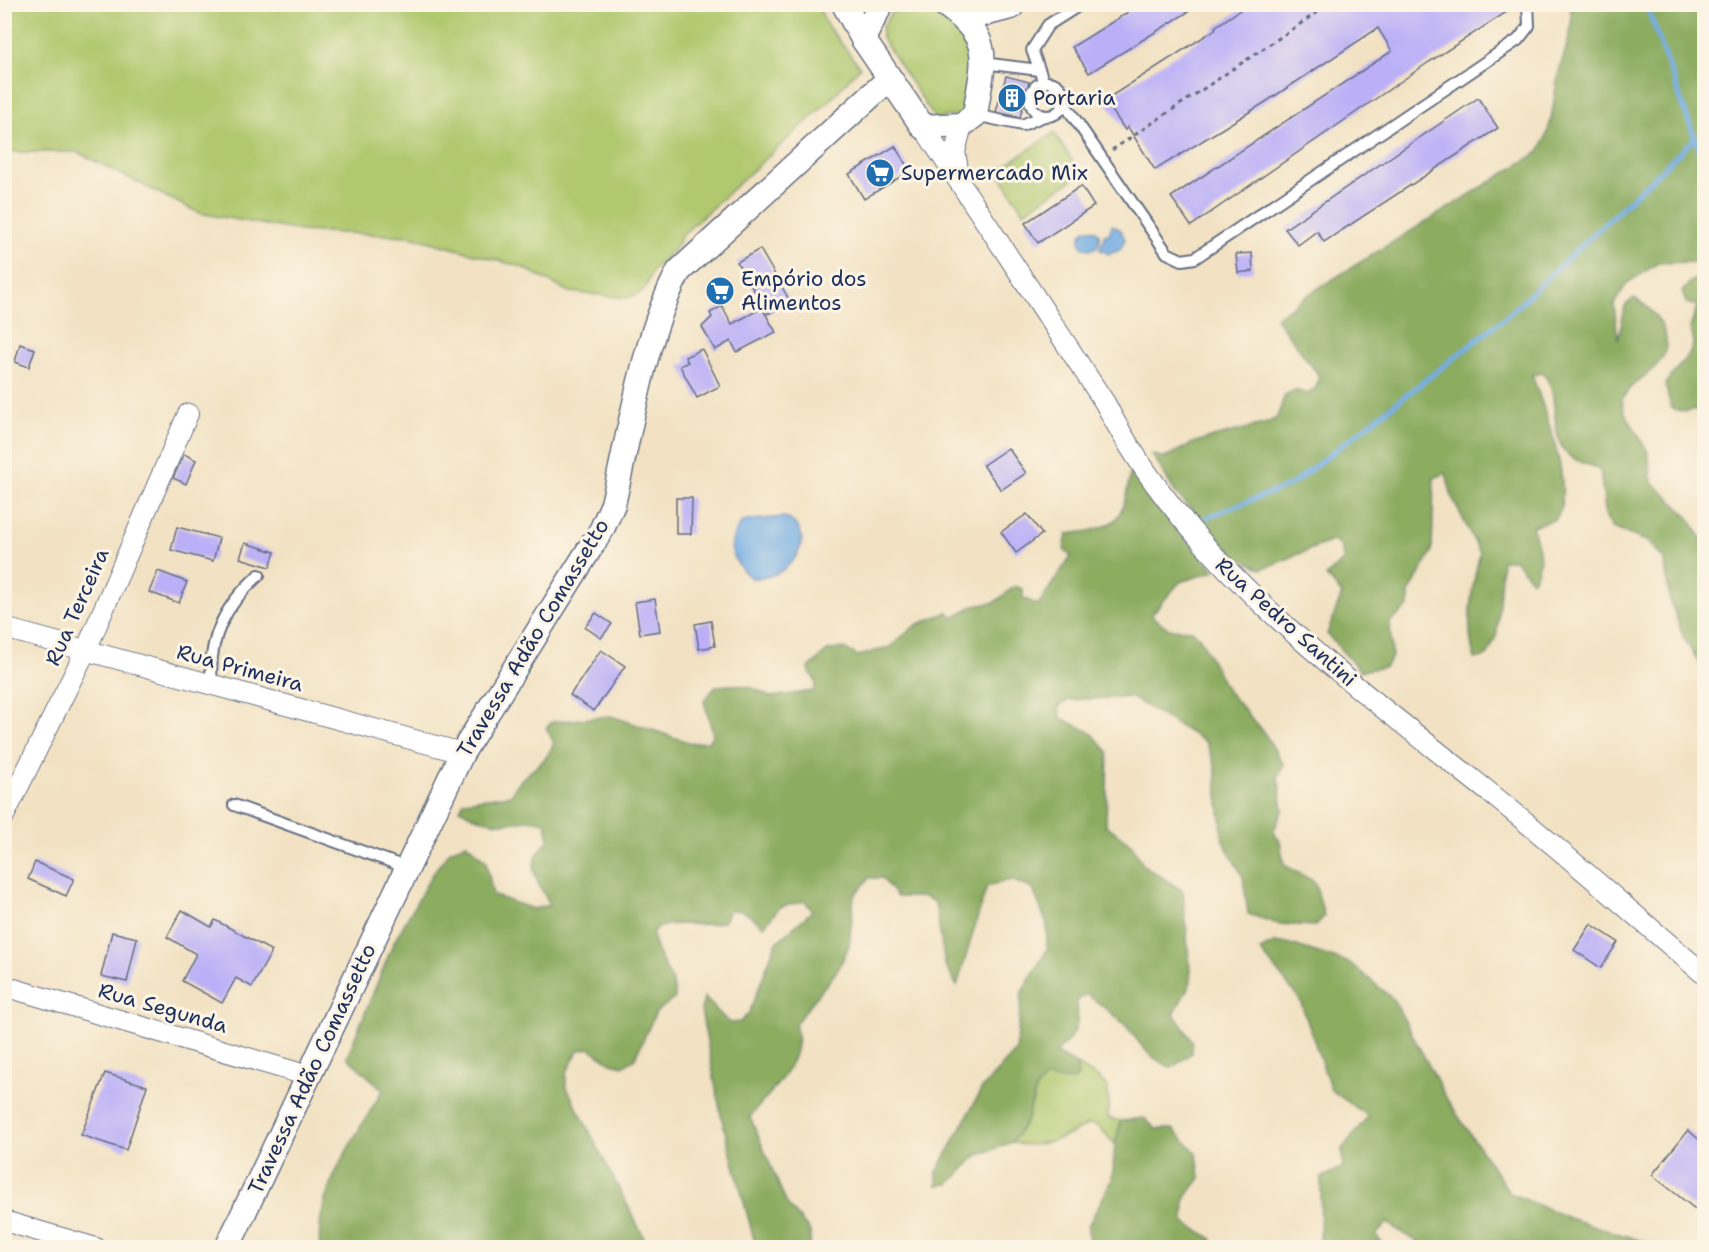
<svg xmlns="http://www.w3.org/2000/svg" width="1709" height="1252" font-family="'Shantell Sans',sans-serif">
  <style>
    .green { fill: #b0c86e; stroke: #667c66; stroke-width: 1.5 }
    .forest { fill: #8cac61; stroke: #546e60; stroke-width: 1.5 }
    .water { fill: #73ade4; stroke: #476ea1; stroke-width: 1.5 }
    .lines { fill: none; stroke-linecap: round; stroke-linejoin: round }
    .stream { stroke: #73ade4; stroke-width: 5 }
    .building { fill: #bbb0f7 }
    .service-casing { stroke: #666e81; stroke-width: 14 }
    .minor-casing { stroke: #666e81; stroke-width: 22 }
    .tertiary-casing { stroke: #666e81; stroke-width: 27 }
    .path { stroke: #666e81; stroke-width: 3; stroke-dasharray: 4.5 4.5; stroke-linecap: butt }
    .service { stroke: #fff; stroke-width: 10 }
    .minor { stroke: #fff; stroke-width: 20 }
    .tertiary { stroke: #fff; stroke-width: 24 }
    .labels { text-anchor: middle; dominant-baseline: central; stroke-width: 6; stroke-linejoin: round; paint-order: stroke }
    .poi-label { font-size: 21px; fill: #1b2f5e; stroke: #fcf5e5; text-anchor: start }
    .street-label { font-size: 21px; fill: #1b2f5e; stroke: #fcf5e5 }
  </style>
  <rect width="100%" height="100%" fill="#fcf5e5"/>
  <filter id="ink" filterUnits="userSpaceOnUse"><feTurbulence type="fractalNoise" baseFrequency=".0167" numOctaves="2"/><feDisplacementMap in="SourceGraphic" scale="12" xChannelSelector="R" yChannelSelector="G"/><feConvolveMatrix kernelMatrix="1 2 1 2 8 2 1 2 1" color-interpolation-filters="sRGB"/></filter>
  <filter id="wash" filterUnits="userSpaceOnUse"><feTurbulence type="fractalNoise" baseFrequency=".008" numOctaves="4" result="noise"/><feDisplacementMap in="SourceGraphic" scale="24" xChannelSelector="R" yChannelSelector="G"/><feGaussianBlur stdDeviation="1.35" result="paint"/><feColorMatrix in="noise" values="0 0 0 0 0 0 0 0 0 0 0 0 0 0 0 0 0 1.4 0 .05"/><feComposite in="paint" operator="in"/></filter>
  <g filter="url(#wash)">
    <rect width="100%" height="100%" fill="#f2e2c3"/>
    <g class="green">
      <polygon points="4,5 818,5 826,24 860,67 828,102 682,235 676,247 653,270 644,291 628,298 569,292 522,267 409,236 301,231 199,213 77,152 5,152"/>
      <path d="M 914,8 C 940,13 954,26 972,45 L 970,100 L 961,114 L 935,119 L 882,38 L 882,27 L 891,13 Z"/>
      <polygon points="1054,133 1081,174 1024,212 997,171"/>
      <path d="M 1076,1064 C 1107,1084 1111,1079 1108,1118 L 1121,1121 L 1115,1144 L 1098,1126 L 1089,1124 C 1069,1136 1035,1151 1012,1142 L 1026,1122 L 1037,1087 L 1047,1078 L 1078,1076 Z"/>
    </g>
    <g class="forest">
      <path d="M 1570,5 L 1704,5 L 1704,260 L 1698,262 L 1658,263 L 1627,283 L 1614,304 L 1618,340 L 1625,306 L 1634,298 C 1658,312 1680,342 1655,367 C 1643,379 1630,384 1622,399 L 1624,411 L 1648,452 L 1652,482 L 1686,514 L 1704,542 L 1704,670 L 1684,639 L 1669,597 L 1665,561 L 1649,542 L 1612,528 L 1606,518 L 1600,469 C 1590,465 1573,461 1566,453 C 1549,435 1561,394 1543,373 L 1532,375 C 1544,409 1576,487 1556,519 L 1532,526 C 1539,546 1545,564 1532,581 L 1515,560 L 1502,560 L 1497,634 L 1487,656 L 1475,659 C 1464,626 1472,586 1480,553 L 1452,497 L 1446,473 L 1434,478 L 1432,551 L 1409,593 L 1409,606 L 1390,622 L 1392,657 L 1385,667 L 1360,671 L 1327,634 L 1342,594 L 1326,576 L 1343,561 L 1342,548 L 1334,540 L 1262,569 L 1235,556 L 1175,492 L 1152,454 L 1164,458 L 1195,442 L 1267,423 L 1277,418 L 1285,395 L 1295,390 L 1307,394 L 1316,388 L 1319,376 L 1276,318 L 1315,290 L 1539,152 C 1554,125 1552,101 1559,72 C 1565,49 1575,29 1570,5 Z"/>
      <polygon points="1704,275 1704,416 1695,409 1683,412 1671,408 1665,384 1691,351 1694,340 1690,328 1697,306 1686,303 1682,292 1690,282"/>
      <path d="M 1130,473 L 1215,571 L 1180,582 L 1151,615 L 1169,629 L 1192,630 L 1200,638 L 1227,690 L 1265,734 L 1284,765 L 1278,776 L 1283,810 L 1273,832 L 1280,841 L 1284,865 L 1315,882 L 1324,916 L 1316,926 L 1278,924 L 1248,914 L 1243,877 L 1223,841 L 1215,765 L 1206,742 L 1131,697 L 1069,700 L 1059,706 L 1061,718 L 1092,733 L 1108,752 L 1106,825 L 1132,845 L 1143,865 L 1183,891 L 1191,982 L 1174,1014 L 1193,1042 L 1191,1053 L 1172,1068 C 1147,1057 1143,1047 1127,1027 C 1116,1015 1099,1004 1087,994 L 1077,1001 C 1079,1030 1076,1033 1056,1053 L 1076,1064 L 1078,1076 L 1073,1081 L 1047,1078 L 1037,1087 L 1026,1122 L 1012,1142 L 976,1156 L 949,1184 L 937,1185 L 937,1172 L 983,1087 L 1016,1051 L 1022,992 L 1047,950 L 1047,925 L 1033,889 L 1011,880 L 987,886 L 957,986 L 945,965 L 935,902 L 924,897 L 897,897 L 882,878 L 869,878 L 854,896 L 849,946 L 839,968 L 795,1024 C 807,1061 771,1090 750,1117 L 787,1204 L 810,1231 L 810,1247 L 756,1247 L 722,1120 L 701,1010 L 704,997 L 729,1023 L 740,1022 L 749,1013 L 776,943 L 812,911 L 805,901 L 780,907 L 764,926 L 743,911 L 729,910 L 724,921 C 701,930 672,917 653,931 C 652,956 675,973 675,998 L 656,1012 L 635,1058 L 623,1066 L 611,1063 L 589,1048 L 578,1051 L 566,1074 L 566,1086 L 649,1247 L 320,1248 C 314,1192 356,1136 383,1090 L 347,1057 L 394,942 L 433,873 L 450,851 L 466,843 L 486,861 L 493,895 L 533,909 L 550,905 C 535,877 523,865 549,840 L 546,823 C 533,816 519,822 505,823 C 488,823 474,818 460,809 L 464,801 L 511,795 C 524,767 542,772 554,743 L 546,728 L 552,722 L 611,716 L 691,743 L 708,742 L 713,734 L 704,701 L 716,686 C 738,684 751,684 770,697 L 814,691 L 816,682 L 808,669 L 827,651 L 843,648 L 858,656 L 890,647 L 916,625 L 948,612 L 953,618 L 971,607 L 995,602 L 1015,586 L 1023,589 L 1023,598 L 1038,605 L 1071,556 L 1064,550 L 1067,534 C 1115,528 1123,524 1130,473 Z"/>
      <polygon points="1274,943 1287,943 1350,963 1393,999 1448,1101 1510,1193 1569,1218 1661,1247 1426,1247 1387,1223 1376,1235 1385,1247 1320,1247 1321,1178 1343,1167 1342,1149 1368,1116 1331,1090 1300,1000 1260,950"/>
      <polygon points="1144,1118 1156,1129 1173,1129 1197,1153 1200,1178 1185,1198 1184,1223 1211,1238 1214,1247 1089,1247 1088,1226 1112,1180 1115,1144 1121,1121"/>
    </g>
    <g class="water">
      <polygon points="1112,225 1121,230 1125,240 1120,250 1109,254 1099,249 1104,241 1104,235 1109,234"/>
      <circle cx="1090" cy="239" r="10"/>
      <path d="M 784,517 C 820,532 794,572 766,577 C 761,578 756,578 751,578 C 730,560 724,543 743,521 Z"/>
    </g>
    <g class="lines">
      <g class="stream">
        <polyline points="1646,4 1704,163"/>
        <polyline points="1207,517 1291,485 1505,318 1695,138"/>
      </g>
    </g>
    <g id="blocks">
      <g class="building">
        <polygon points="1141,4 1201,4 1089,73 1072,47"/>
        <polygon points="1249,4 1519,4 1429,62 1191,226 1171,197 1392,51 1378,28 1264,103 1155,170 1128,127 1125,130 1105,100 1216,29 1215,27"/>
        <polygon points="1006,76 1029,82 1020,117 996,112"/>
        <polygon points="1478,98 1498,128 1324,242 1317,231 1298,245 1285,229"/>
        <polygon points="895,146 910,171 864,199 849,174"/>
        <polygon points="1081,186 1094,206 1038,243 1025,223"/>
        <polygon points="760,249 790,301 768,314 737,262"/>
        <polygon points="1252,253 1253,271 1238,273 1236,254"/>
        <polygon points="722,306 732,324 762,308 776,332 737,352 731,341 715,350 702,327 712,317 710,313"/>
        <polygon points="20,344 35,349 29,367 15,362"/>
        <polygon points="702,349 720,386 697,398 680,366 688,362 685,357"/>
        <polygon points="1008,448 1026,473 1001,490 983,465"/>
        <polygon points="184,454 196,460 186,484 173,478"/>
        <polygon points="676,498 692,498 691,534 676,534"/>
        <polygon points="1027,514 1042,534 1016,553 1001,532"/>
        <polygon points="177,527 219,538 213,561 171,550"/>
        <polygon points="245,543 275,552 270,567 240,558"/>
        <polygon points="158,571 187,582 179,603 149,592"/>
        <polygon points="655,599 660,631 640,634 635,602"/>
        <polygon points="596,613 612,624 601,638 585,627"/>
        <polygon points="711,621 715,646 699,649 695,624"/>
        <polygon points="601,650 625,666 594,711 570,695"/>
        <polygon points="35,862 74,879 66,896 28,879"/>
        <polygon points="182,910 211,927 215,920 272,951 252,987 236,978 222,1003 182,981 196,954 167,937"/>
        <polygon points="1591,924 1618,942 1601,968 1574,950"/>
        <polygon points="112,932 137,938 127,982 101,976"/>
        <polygon points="105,1073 147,1086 126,1150 81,1135"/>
        <polygon points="1688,1130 1704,1144 1704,1216 1652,1175"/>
      </g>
    </g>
  </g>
  <g filter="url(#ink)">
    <use href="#blocks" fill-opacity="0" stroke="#666e81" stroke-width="1.5"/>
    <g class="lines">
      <g class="service-casing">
        <g id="service">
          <polyline points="983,63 1039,70"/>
          <circle cx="1047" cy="99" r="17"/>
          <polyline points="1044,83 1032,50 1048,25 1081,4"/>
          <polyline points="1064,103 1167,253 1182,260 1195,258 1518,40 1529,26 1528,4"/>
          <polyline points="975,115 1022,125 1044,116"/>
          <path d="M 212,685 C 207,639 225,605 259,575"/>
          <polyline points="234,805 408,868"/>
        </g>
      </g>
      <g class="minor-casing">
        <g id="minor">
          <path d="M 923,127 L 1105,403 C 1187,565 1351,682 1490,793 C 1563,851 1633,914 1704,974"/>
          <polyline points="959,176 955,152 962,125"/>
          <polyline points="4,628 462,753"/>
          <polyline points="4,816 86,650 188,414"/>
          <polyline points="4,986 309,1076"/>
          <polyline points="4,1221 96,1248"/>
        </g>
      </g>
      <g class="tertiary-casing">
        <g id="tertiary">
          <path d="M 844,4 L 863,39 L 923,127 L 962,125 L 975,115 C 983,60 996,40 944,4"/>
          <polyline points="961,16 980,15 1011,7"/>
          <polyline points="863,39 881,4"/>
          <path d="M 227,1248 L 462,753 L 602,529 L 613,504 C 630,432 644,335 679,271 L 889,79"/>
        </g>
      </g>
      <polyline class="path" points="1112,150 1330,4"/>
      <use href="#service" class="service"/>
      <use href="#minor" class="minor"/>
      <use href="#tertiary" class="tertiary"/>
    </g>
  </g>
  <defs>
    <g id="building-disc" transform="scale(1.5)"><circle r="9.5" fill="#1f6fb2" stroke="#fcf5e5"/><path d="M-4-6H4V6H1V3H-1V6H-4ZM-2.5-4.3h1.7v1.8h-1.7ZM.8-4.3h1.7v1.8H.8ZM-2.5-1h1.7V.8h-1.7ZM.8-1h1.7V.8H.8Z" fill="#fff"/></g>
    <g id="supermarket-disc" transform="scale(1.5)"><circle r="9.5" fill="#1f6fb2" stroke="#fcf5e5"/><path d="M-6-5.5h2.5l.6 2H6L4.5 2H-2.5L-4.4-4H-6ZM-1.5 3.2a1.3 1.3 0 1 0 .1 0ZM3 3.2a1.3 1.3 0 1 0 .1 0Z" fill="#fff"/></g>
  </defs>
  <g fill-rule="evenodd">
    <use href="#building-disc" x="1012" y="98"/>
    <use href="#supermarket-disc" x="880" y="173"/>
    <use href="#supermarket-disc" x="720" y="291"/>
  </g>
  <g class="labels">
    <g class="poi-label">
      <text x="1033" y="98">Portaria</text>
      <text x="901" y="173">Supermercado Mix</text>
      <text x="741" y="279">Empório dos<tspan x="741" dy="24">Alimentos</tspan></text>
    </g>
    <g class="street-label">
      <text transform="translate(77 607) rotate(-66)">Rua Terceira</text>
      <text transform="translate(1286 622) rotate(42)">Rua Pedro Santini</text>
      <text transform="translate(533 638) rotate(-59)">Travessa Adão Comassetto</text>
      <text transform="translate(240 668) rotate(15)">Rua Primeira</text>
      <text transform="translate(163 1008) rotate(16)">Rua Segunda</text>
      <text transform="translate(312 1069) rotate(-65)">Travessa Adão Comassetto</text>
    </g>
  </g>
  <rect width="1709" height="1252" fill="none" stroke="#fcf5e5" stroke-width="24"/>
</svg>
